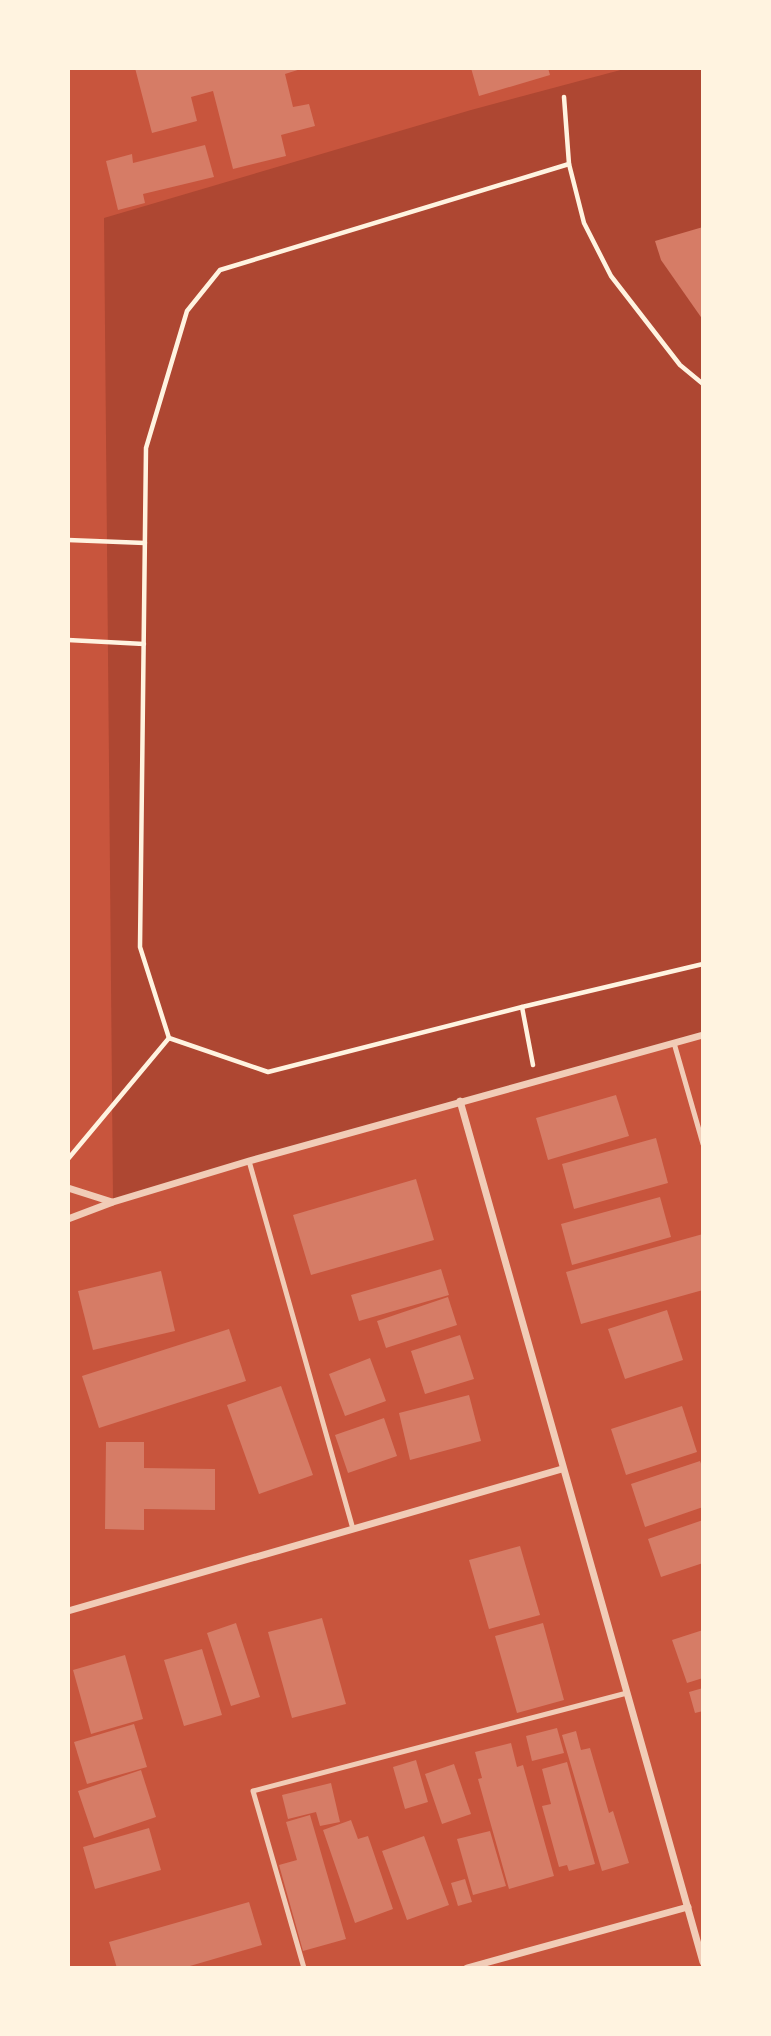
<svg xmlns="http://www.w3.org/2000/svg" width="771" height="2036" font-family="Bitter,serif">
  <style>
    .green { fill: #ae4732 }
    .building { fill: #d67c66 }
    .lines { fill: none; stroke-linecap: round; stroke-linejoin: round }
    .path { stroke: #fff3e0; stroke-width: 4.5 }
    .service { stroke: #f1ccb7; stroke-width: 5 }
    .minor { stroke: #f1ccb7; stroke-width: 7 }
  </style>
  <rect width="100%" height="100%" fill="#c8553d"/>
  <polygon class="green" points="628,68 703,68 703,1035 113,1202 104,218 471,110"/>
  <g class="building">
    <polygon points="135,68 304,68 285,74 293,107 309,104 315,126 281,135 286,156 233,169 213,91 191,97 197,121 152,133"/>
    <polygon points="471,68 548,68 550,75 479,96"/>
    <polygon points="205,145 214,177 143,194 145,203 118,210 106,161 132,154 133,163"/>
    <polygon points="703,227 703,320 661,260 655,241"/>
    <polygon points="616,1095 629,1136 548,1160 536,1118"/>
    <polygon points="656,1138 668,1183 574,1209 562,1164"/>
    <polygon points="416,1179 434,1240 311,1275 293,1215"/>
    <polygon points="660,1197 671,1237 572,1265 561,1224"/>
    <polygon points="703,1234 703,1290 581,1324 566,1272"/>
    <polygon points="441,1269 449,1295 359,1321 351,1295"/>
    <polygon points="161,1271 175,1331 93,1350 78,1291"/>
    <polygon points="448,1297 457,1325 386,1348 377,1321"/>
    <polygon points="667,1310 683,1360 625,1379 608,1329"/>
    <polygon points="229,1329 246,1381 99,1428 82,1376"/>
    <polygon points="460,1335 474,1379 425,1394 411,1351"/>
    <polygon points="370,1358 386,1401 345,1416 329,1374"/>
    <polygon points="281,1386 313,1475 259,1494 227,1405"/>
    <polygon points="469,1395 481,1441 410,1460 399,1413"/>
    <polygon points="682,1406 697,1452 626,1475 611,1429"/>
    <polygon points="384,1418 397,1456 348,1473 335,1435"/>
    <polygon points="106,1442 144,1442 144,1468 215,1469 215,1510 144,1509 144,1530 105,1529"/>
    <polygon points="700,1461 703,1469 703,1507 645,1527 631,1484"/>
    <polygon points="703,1520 703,1563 661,1577 648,1539"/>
    <polygon points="520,1546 540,1615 489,1629 469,1560"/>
    <polygon points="322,1618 346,1704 292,1718 268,1632"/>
    <polygon points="236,1623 260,1697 231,1706 207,1633"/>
    <polygon points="543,1623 564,1700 517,1713 495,1636"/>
    <polygon points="703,1630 703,1678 687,1683 672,1640"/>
    <polygon points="202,1649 222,1715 184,1726 164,1660"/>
    <polygon points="125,1655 143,1719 91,1734 73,1670"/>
    <polygon points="703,1688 703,1711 695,1713 689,1692"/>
    <polygon points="134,1724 147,1767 87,1784 74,1742"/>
    <polygon points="557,1728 564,1753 532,1761 526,1736"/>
    <polygon points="576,1731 581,1750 590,1748 609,1813 613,1811 629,1863 602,1871 562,1735"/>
    <polygon points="511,1743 517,1767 523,1765 554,1876 509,1889 478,1779 482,1778 475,1752"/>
    <polygon points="416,1760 428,1802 405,1809 393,1767"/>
    <polygon points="567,1762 595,1864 569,1871 567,1865 559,1867 542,1806 551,1804 542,1769"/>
    <polygon points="454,1764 471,1814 442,1824 425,1774"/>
    <polygon points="141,1770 156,1817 94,1838 78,1791"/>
    <polygon points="331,1783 340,1822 320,1826 316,1812 288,1819 282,1795"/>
    <polygon points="310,1815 346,1939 303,1951 279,1865 297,1860 286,1822"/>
    <polygon points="351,1820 358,1839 368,1836 393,1909 355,1923 323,1830"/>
    <polygon points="149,1828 161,1870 95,1889 83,1847"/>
    <polygon points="490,1831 506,1886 473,1895 457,1839"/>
    <polygon points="424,1836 449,1905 407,1920 382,1851"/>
    <polygon points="465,1879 472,1902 458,1906 451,1883"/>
    <polygon points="249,1902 262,1945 183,1968 117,1968 109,1942"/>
  </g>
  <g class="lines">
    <g class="path">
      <polyline points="564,97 569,164 584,223 611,276 680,365 703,384"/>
      <polyline points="68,540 145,543"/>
      <polyline points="68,640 144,644"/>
      <polyline points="522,1007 533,1065"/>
      <polyline points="169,1038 140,947 146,448 187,311 220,270 569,164"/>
      <polyline points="169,1038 268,1072 522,1007 703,964"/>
      <polyline points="68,1159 169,1038"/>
    </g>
    <g class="service">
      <polyline points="674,1043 703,1144"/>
      <polyline points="249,1161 353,1529"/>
      <polyline points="304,1968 253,1791 627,1693"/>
    </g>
    <g class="minor">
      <polyline points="460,1101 703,1962"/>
      <polyline points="68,1188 112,1202"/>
      <polyline points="68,1219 113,1202 249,1161 703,1035"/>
      <polyline points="68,1611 562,1469"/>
      <polyline points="467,1968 688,1907"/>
    </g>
  </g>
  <rect width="771" height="2036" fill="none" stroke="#fff3e0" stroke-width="140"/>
</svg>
